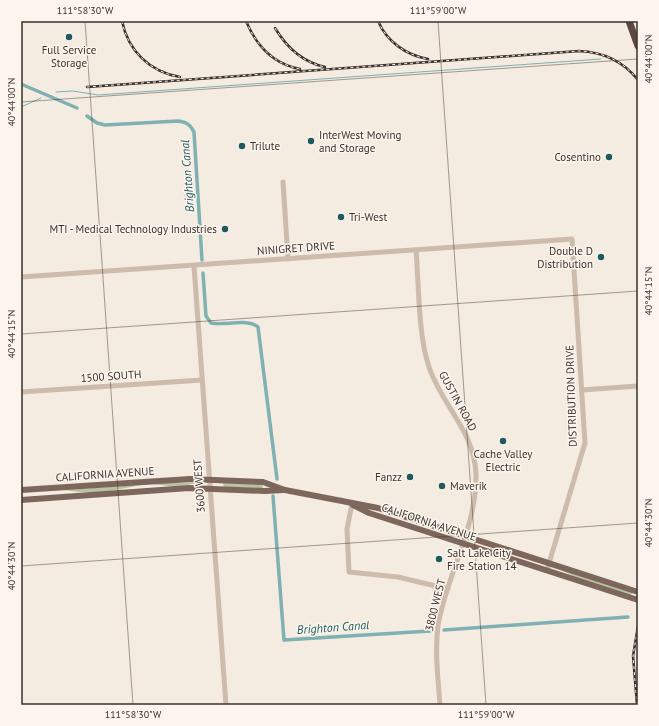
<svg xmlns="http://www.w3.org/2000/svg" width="659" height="726" font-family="'PT Sans',sans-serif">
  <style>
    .green { fill: #b8c4a0 }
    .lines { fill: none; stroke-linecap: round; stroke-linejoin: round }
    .stream { stroke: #7fb0b2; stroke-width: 1 }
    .canal { stroke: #7fb0b2; stroke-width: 3.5 }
    .minor { stroke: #cdbbac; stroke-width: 5 }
    .major { stroke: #7d675c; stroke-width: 6 }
    .highway { stroke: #5c4a42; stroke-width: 7 }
    .rail-casing { stroke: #3b302b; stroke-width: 2.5 }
    .rail { stroke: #fbf5ee; stroke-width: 1; stroke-dasharray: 3; stroke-linecap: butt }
    .ticks { fill: none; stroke: #3b302b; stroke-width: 1; stroke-opacity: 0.45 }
    .poi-dot { fill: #1f5a5e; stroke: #fbf5ee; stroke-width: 1.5 }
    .labels { text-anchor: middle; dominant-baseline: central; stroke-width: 3; stroke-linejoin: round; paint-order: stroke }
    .poi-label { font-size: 11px; fill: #3b302b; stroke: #fbf5ee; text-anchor: start }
    .street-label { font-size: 11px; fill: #3b302b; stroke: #fbf5ee }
    .water-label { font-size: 12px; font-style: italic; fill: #1f5a5e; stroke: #fbf5ee }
    .neatline { fill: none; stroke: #3b302b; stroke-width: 1.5 }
    .ticks-label { font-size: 10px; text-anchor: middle; fill: #3b302b }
  </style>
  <rect width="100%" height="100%" fill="#f4ebe1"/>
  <g class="green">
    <polygon points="222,481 263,485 262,489 224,487"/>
    <polygon points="173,482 198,483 176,487 152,484"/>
    <path d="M 140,485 C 115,491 91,495 65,490 Z"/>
    <polygon points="558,569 632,593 631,595 578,578"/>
  </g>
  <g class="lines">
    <g class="stream">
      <polyline points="56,92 73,91 98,95 601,59"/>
      <polyline points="21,107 41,98"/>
    </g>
    <g class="canal">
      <polyline points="21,84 77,108"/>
      <path d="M 87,116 L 97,123 L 105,125 L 178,121 C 186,122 190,124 194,132 L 202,260"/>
      <path d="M 203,273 L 206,316 L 211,323 C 224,326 248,318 258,327 L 277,479"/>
      <polyline points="273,496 284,640 430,631"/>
      <polyline points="444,630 628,617"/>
    </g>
    <g class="minor">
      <polyline points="283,182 288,259"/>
      <path d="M 416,250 C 419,285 418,335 429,367 C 442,406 474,430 476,474 C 477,525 449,571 439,620 C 434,648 438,677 440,705"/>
      <polyline points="194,266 226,705"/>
      <polyline points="21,277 572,239 585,443 547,570"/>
      <polyline points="582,390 638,386"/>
      <polyline points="21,392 202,380"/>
      <polyline points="352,504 347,529 349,572 398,577 448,589"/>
    </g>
    <g class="major">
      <polyline points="21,490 190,479 263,482 285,490 378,508 638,592"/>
      <polyline points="21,500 189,488 265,491 283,490"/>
      <polyline points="353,505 369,513 638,600"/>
    </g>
    <polyline class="highway" points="629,21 638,46"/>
    <g class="rail-casing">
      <g id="rail">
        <path d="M 122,21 C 128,51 150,72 180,77"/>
        <path d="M 246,21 C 256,45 273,64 300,69"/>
        <path d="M 378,21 C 387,42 406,55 428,59"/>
        <path d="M 275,28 C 287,48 302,62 325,67"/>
        <path d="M 87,87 L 579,51 C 603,52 623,61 638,80"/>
        <polyline points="637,705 633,656 638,626"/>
      </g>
    </g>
    <use href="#rail" class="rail"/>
  </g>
  <path class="ticks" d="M 85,21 L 133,705M 438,21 L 486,705M 21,102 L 638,59M 21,334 L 638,291M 21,566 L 638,523"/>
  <g class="poi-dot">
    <circle cx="69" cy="37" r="4"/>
    <circle cx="311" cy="141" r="4"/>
    <circle cx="242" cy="146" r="4"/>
    <circle cx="609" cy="157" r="4"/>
    <circle cx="341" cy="217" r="4"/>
    <circle cx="225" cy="229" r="4"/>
    <circle cx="601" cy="257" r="4"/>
    <circle cx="503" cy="441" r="4"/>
    <circle cx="410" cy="477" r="4"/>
    <circle cx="442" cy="486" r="4"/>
    <circle cx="439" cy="559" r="4"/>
  </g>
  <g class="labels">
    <g class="poi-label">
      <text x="69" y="50" text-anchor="middle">Full Service<tspan x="69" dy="13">Storage</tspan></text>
      <text x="319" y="135">InterWest Moving<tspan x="319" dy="13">and Storage</tspan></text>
      <text x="250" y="146">Trilute</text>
      <text x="601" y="157" text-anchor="end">Cosentino</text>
      <text x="349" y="217">Tri-West</text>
      <text x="217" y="229" text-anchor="end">MTI - Medical Technology Industries</text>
      <text x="593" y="251" text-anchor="end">Double D<tspan x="593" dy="13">Distribution</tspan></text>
      <text x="503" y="454" text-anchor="middle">Cache Valley<tspan x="503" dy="13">Electric</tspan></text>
      <text x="402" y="477" text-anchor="end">Fanzz</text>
      <text x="450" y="486">Maverik</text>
      <text x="447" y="553">Salt Lake City<tspan x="447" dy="13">Fire Station 14</tspan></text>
    </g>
    <g class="street-label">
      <text transform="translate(296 248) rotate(-4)">NINIGRET DRIVE</text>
      <text transform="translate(111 376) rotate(-4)">1500 SOUTH</text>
      <text transform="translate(571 396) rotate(-92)">DISTRIBUTION DRIVE</text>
      <text transform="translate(458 401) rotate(61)">GUSTIN ROAD</text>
      <text transform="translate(105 474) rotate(-4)">CALIFORNIA AVENUE</text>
      <text transform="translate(199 486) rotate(-94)">3600 WEST</text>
      <text transform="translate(429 522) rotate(18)">CALIFORNIA AVENUE</text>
      <text transform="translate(435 605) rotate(-76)">3800 WEST</text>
    </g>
    <g class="water-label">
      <text transform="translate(187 176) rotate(-94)">Brighton Canal</text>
      <text transform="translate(333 627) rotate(-4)">Brighton Canal</text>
    </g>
  </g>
  <rect width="659" height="726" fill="none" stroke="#fbf5ee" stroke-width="44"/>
  <rect x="22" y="22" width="615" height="682" class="neatline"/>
  <g class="ticks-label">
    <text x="85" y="14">111°58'30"W</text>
    <text x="438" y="14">111°59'00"W</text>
    <text transform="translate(648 59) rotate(-90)" y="4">40°44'00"N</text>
    <text transform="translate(11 102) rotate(-90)" y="4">40°44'00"N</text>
    <text transform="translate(648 291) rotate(-90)" y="4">40°44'15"N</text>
    <text transform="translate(11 334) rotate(-90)" y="4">40°44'15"N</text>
    <text transform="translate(648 523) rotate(-90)" y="4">40°44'30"N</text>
    <text transform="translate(11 566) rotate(-90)" y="4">40°44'30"N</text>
    <text x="133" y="718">111°58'30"W</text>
    <text x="486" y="718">111°59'00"W</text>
  </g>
</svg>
